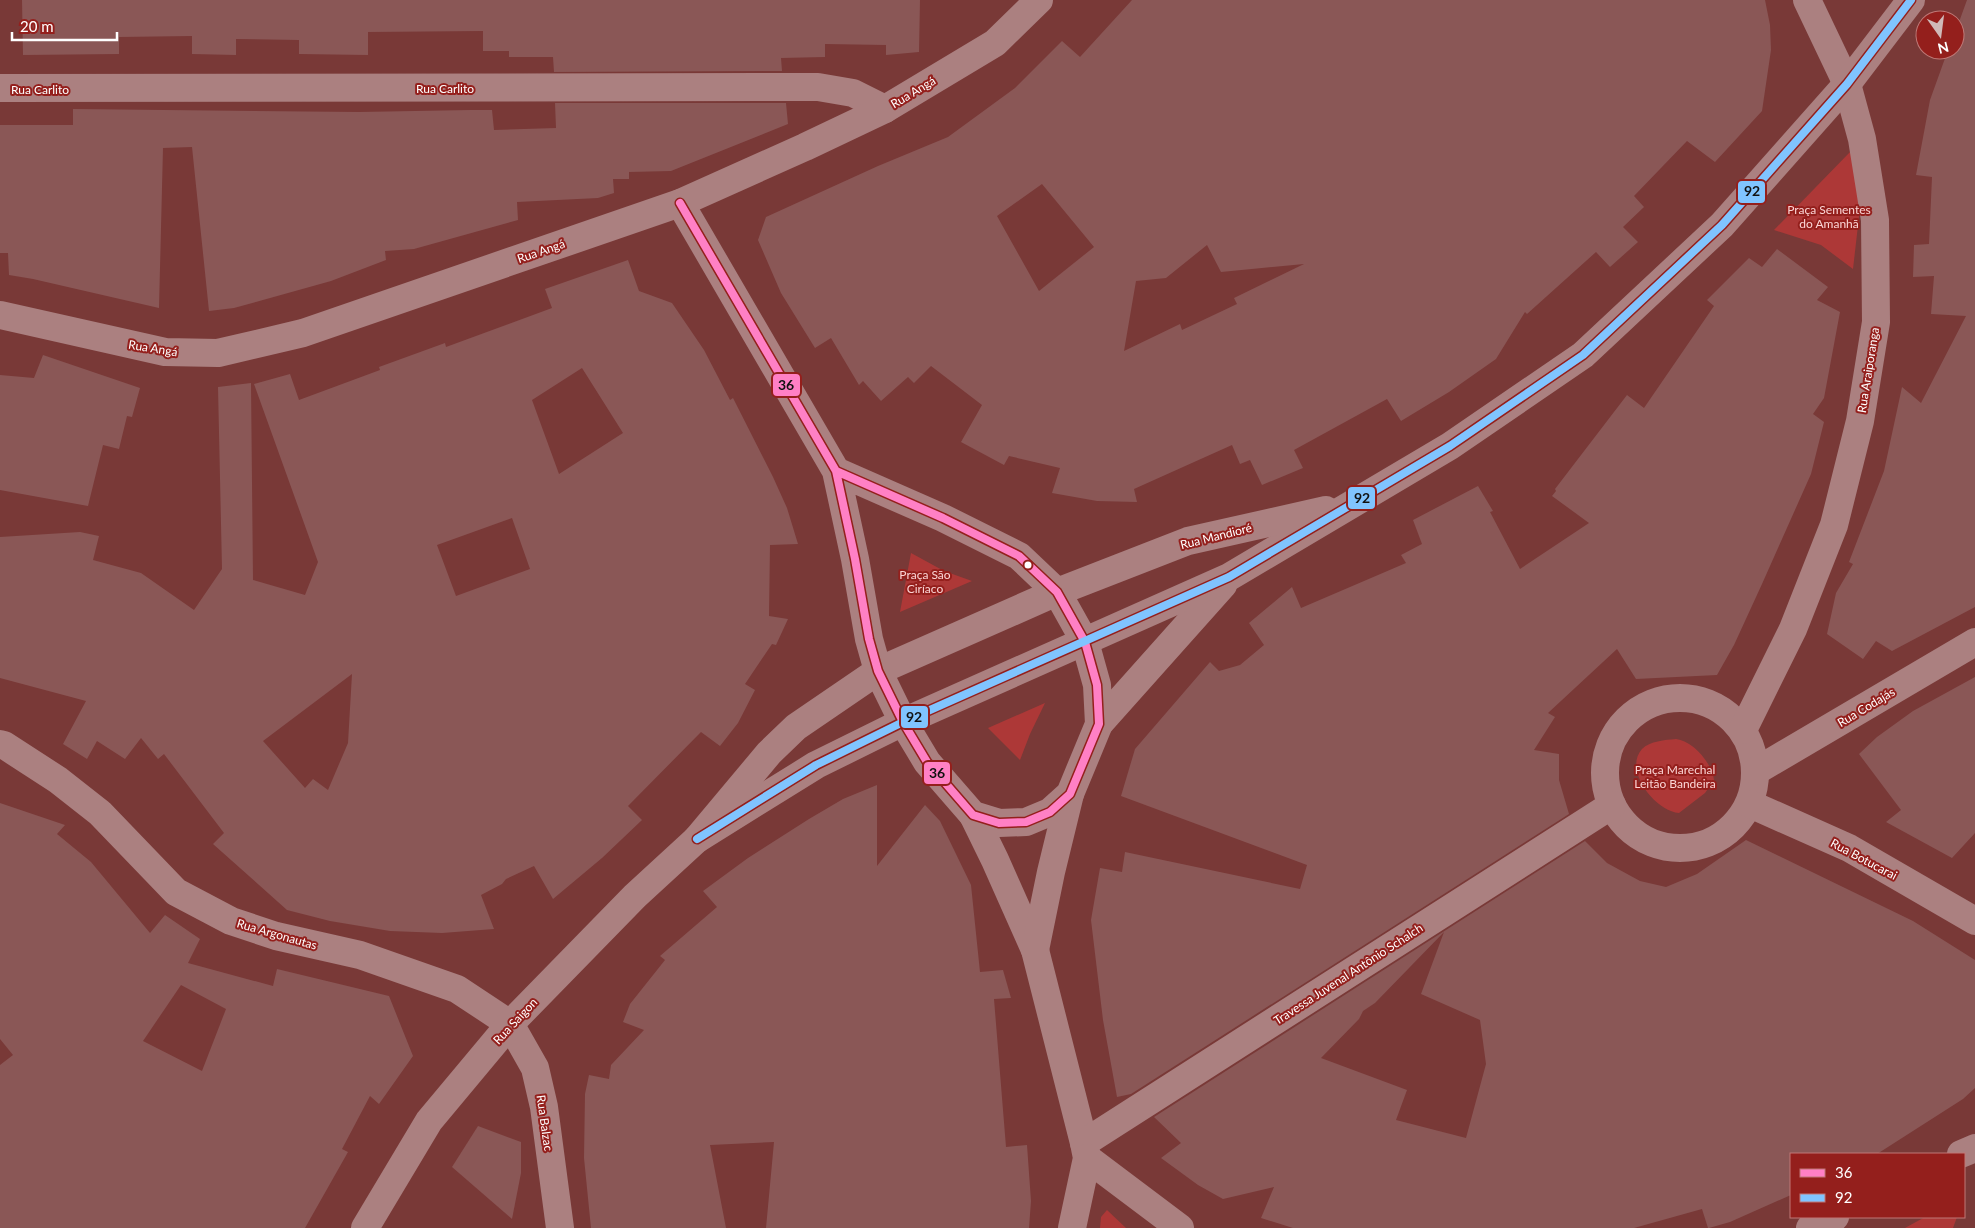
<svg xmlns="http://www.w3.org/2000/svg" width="1975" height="1228" font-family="Lato,sans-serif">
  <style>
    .green { fill: #ad3837 }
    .building { fill: #8a5756; fill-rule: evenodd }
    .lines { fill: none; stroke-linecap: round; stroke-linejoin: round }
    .minor { stroke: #ab8080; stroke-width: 28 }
    .tertiary { stroke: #ab8080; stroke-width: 28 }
    .bus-1-casing { stroke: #941f1c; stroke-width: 11 }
    .bus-2-casing { stroke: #941f1c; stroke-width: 11 }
    .bus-1 { stroke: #ff80c5; stroke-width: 8 }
    .bus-2 { stroke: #80c4ff; stroke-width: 8 }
    .bus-dot { fill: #fff; stroke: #941f1c; stroke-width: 2 }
    .labels { text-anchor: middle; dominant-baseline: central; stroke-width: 4; stroke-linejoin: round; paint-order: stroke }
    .street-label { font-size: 12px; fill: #fff; stroke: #941f1c }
    .park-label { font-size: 12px; fill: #fbd5d5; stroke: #941f1c }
    .line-badge { stroke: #941f1c; stroke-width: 2 }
    .pale-badge-label { font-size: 14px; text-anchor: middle; font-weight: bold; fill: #111 }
  </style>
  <rect width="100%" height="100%" fill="#793937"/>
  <g class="green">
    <polygon points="1851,151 1860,208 1853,269 1821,245 1774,230"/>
    <polygon points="911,553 944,571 972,581 900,612"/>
    <polygon points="1045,703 1030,734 1020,760 988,728"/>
    <path d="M 1676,739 C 1693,741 1712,763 1714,780 L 1705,793 L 1679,813 C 1655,811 1623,770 1642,749 C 1650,741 1665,740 1676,739 Z"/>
    <polygon points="1107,1210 1126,1228 1100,1228 1101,1217"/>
    <polygon points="1925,1217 1957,1217 1953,1228 1905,1228"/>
  </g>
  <g class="building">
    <polygon points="22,0 920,0 919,52 886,55 886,45 825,44 825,57 781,58 782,71 554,72 553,57 509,57 509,51 483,51 483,31 368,32 368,55 299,54 299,40 236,39 236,55 192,54 192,36 119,37 119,54 23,55"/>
    <path d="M 1132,0 L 1765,0 L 1770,25 L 1771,50 L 1762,111 L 1715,162 L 1687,141 L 1634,196 L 1644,207 L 1623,227 L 1638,242 L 1610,267 L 1596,252 L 1527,314 L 1525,312 L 1496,359 L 1449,392 L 1401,421 L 1387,399 L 1294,450 L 1303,468 L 1262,485 L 1250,460 L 1240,464 L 1232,445 L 1134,489 L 1137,502 L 1097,501 L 1052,493 L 1060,468 L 1009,456 L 1004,465 L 961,442 L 982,405 L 931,366 L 914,383 L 908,377 L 881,401 L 863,381 L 859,385 L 831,338 L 815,348 L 781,293 L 758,240 L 766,217 L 878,166 L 948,137 L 1015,88 L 1062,41 L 1080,57 ZM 1042,184 L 1094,247 L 1039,291 L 997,216 ZM 1207,245 L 1221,272 L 1304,264 L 1234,298 L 1237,304 L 1182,330 L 1180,324 L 1124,351 L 1136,281 L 1166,278 Z"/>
    <polygon points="1967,0 1975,0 1975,607 1892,651 1876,641 1863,659 1827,634 1836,593 1853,564 1849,562 1884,471 1902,387 1921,403 1966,316 1931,314 1934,276 1913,277 1914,245 1929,244 1932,177 1916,175 1930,100 1948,50 1955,50 1955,33"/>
    <polygon points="555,103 786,103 788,124 671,171 629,172 629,179 613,179 614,193 598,198 517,202 518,220 414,249 385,251 386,260 331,281 234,308 209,311 192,147 163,148 159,308 33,279 9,275 8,253 0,253 0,125 73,125 73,109 359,112 470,110 492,110 494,130 556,128"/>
    <polygon points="1777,249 1828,287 1817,300 1840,312 1824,398 1813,414 1824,422 1811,474 1762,584 1734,645 1717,675 1636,679 1617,649 1548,713 1555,717 1534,750 1559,754 1559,780 1569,814 1131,1094 1117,1097 1103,1020 1091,920 1100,868 1122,872 1125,852 1300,889 1307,865 1121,796 1135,749 1210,662 1219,671 1240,665 1264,645 1249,623 1292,587 1301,608 1406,563 1401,555 1422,544 1413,520 1478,486 1493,511 1490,512 1520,569 1589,523 1552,496 1556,491 1555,489 1627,395 1644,408 1714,306 1707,300 1749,258 1762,267"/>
    <path d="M 628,260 L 639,291 L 672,303 L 704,350 L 730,400 L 733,398 L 773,477 L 787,508 L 798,544 L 770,545 L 769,616 L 788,619 L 776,645 L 772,644 L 745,684 L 755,690 L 738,723 L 720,746 L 701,732 L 628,806 L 642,820 L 602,858 L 553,899 L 534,866 L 506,879 L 502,884 L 481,895 L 494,929 L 442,933 L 390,931 L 330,921 L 287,910 L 213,844 L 224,833 L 164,754 L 158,759 L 141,738 L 125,759 L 97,741 L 87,759 L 63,744 L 86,701 L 0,678 L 0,537 L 80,532 L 99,536 L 93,560 L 141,573 L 194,610 L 222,569 L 218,387 L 251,383 L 253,580 L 305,595 L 318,562 L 254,384 L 290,374 L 299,400 L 380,370 L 379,367 L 445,343 L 446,347 L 552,308 L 545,289 ZM 582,368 L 623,433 L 559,474 L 532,400 ZM 512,518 L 530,569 L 456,596 L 437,545 ZM 352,674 L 348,743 L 328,790 L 313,779 L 305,788 L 263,741 Z"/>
    <polygon points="43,355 140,388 132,417 127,416 119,449 103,445 88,506 0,490 0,375 34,378"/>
    <polygon points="1975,677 1975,833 1952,858 1886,822 1901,810 1859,754 1877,737 1913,711"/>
    <polygon points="877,785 877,866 925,805 940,821 971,885 980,972 1003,970 1011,998 994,999 1006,1147 1027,1145 1031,1201 1029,1228 766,1228 774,1142 710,1145 726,1228 591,1228 584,1158 585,1094 589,1075 609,1079 611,1065 644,1030 623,1022 630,1004 665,960 660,956 717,907 703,891 748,858 809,819 843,799"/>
    <path d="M 0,803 L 65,825 L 57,834 L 91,862 L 150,933 L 165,915 L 200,939 L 188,963 L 273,986 L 277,969 L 389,996 L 413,1056 L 379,1104 L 370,1096 L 342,1149 L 348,1152 L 305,1228 L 0,1228 L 0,1065 L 13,1055 L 0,1039 ZM 181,985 L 226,1009 L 202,1071 L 143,1041 Z"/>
    <path d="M 1746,840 L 1913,921 L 1975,960 L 1975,1088 L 1963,1099 L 1877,1154 L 1791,1154 L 1791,1195 L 1730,1222 L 1709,1228 L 1708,1228 L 1702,1209 L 1634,1228 L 1293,1228 L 1261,1218 L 1274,1187 L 1223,1199 L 1198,1185 L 1161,1158 L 1181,1143 L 1154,1117 L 1585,841 L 1607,863 L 1640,881 L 1666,887 L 1697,874 ZM 1444,932 L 1421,994 L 1480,1020 L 1486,1064 L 1466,1138 L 1396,1120 L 1407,1090 L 1321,1058 L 1359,1019 L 1363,1011 L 1375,1003 Z"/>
    <polygon points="478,1126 521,1142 521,1173 512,1219 452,1167"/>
  </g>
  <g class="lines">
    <g class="minor">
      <polyline points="0,88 818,87 853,93 885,109"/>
      <polyline points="680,203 836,471 855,559 869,639 878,671 903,722 927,762 973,815 999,823 1026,822 1050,812 1070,794 1099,724 1097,685 1085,642 1057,592 1019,556 943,518 836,471"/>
      <polyline points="0,315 165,352 218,353 303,333 680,203 805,147 885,109 995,43 1039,0"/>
      <circle cx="1680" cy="773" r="75"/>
      <polyline points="1743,730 1793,629 1834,525 1860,421 1876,322 1875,220 1862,139 1847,84 1807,0"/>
      <polyline points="0,744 4,745 58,780 100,813 176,892 231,921 276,936 360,955 457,989 510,1024 535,1068 544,1107 560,1228"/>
      <polyline points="1756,771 1975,642"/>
      <polyline points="1750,804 1849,848 1975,921"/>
      <polyline points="973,815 995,860 1035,950 1084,1143 1087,1158 1072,1228"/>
      <polyline points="1035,950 1051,872 1070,794"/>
      <polyline points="1084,1143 1612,805"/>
      <polyline points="1961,1154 1975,1148"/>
      <polyline points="1087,1158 1180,1228"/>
      <polyline points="1810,1228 1835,1217"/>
    </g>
    <g class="tertiary">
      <polyline points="1099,724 1223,585"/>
      <polyline points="697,839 816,765 903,722 1229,577 1450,446 1583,355 1722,225 1847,84 1911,0"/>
      <polyline points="365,1228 429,1121 510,1024 635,896 697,839 769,753 796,727 878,671 1057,592 1188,541 1326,510"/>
    </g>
    <g class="bus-1-casing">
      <polyline id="bus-1" points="680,203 836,471 855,559 869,639 878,671 903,722 927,762 973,815 999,823 1026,822 1050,812 1070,794 1099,724 1097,685 1085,642 1057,592 1019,556 943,518 836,471"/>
    </g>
    <g class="bus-2-casing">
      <polyline id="bus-2" points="697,839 816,765 903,722 1229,577 1450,446 1583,355 1722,225 1847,84 1911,0"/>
    </g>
    <use href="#bus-1" class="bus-1"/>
    <use href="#bus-2" class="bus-2"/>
  </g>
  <circle class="bus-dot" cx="1028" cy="565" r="4.5"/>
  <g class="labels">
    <g class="street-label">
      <text x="445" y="88">Rua Carlito</text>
      <text x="40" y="89">Rua Carlito</text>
      <text transform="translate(913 92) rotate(-31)">Rua Angá</text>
      <text transform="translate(541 251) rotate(-19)">Rua Angá</text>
      <text transform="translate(153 348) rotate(9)">Rua Angá</text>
      <text transform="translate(1868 370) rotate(-81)">Rua Araiporanga</text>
      <text transform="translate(1216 536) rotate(-14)">Rua Mandioré</text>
      <text transform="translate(1866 707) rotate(-31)">Rua Codajás</text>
      <text transform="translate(1864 859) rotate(28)">Rua Botucarai</text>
      <text transform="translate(277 934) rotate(16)">Rua Argonautas</text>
      <text transform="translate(1348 974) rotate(-33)">Travessa Juvenal Antônio Schalch</text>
      <text transform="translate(515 1021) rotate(-47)">Rua Saigon</text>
      <text transform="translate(545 1123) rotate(82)">Rua Balzac</text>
    </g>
    <g class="park-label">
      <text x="1829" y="209">Praça Sementes<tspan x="1829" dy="14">do Amanhã</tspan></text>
      <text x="925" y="574">Praça São<tspan x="925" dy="14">Ciríaco</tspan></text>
      <text x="1675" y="769">Praça Marechal<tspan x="1675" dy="14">Leitão Bandeira</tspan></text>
    </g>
  </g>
  <g class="line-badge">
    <rect x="1737" y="180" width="29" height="24" rx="5" fill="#80c4ff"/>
    <rect x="772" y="373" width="29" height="24" rx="5" fill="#ff80c5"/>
    <rect x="1347" y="486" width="29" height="24" rx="5" fill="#80c4ff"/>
    <rect x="900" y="705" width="29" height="24" rx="5" fill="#80c4ff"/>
    <rect x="923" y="761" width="28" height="24" rx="5" fill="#ff80c5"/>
  </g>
  <g class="pale-badge-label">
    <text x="1752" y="196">92</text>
    <text x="786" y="390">36</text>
    <text x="1362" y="503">92</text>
    <text x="914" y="722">92</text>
    <text x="937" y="778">36</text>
  </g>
  <rect x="1790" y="1153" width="175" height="65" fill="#941f1c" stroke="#bf7977"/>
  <rect x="1800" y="1169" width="25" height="8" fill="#ff80c5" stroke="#bf7977"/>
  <text x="1835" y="1178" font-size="15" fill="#ffffff">36</text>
  <rect x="1800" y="1194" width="25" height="8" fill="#80c4ff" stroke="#bf7977"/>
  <text x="1835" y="1203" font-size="15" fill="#ffffff">92</text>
  <g transform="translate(1940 35) rotate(166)"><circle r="24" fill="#941f1c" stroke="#bf7977"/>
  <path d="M0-4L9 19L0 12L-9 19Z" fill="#d0bab9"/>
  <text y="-8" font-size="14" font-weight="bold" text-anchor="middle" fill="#ffffff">N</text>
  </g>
  <path d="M12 32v8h105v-8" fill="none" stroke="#ffffff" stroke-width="2.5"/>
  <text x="20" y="32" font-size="15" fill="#ffffff" stroke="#941f1c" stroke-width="4" paint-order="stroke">20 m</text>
</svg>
